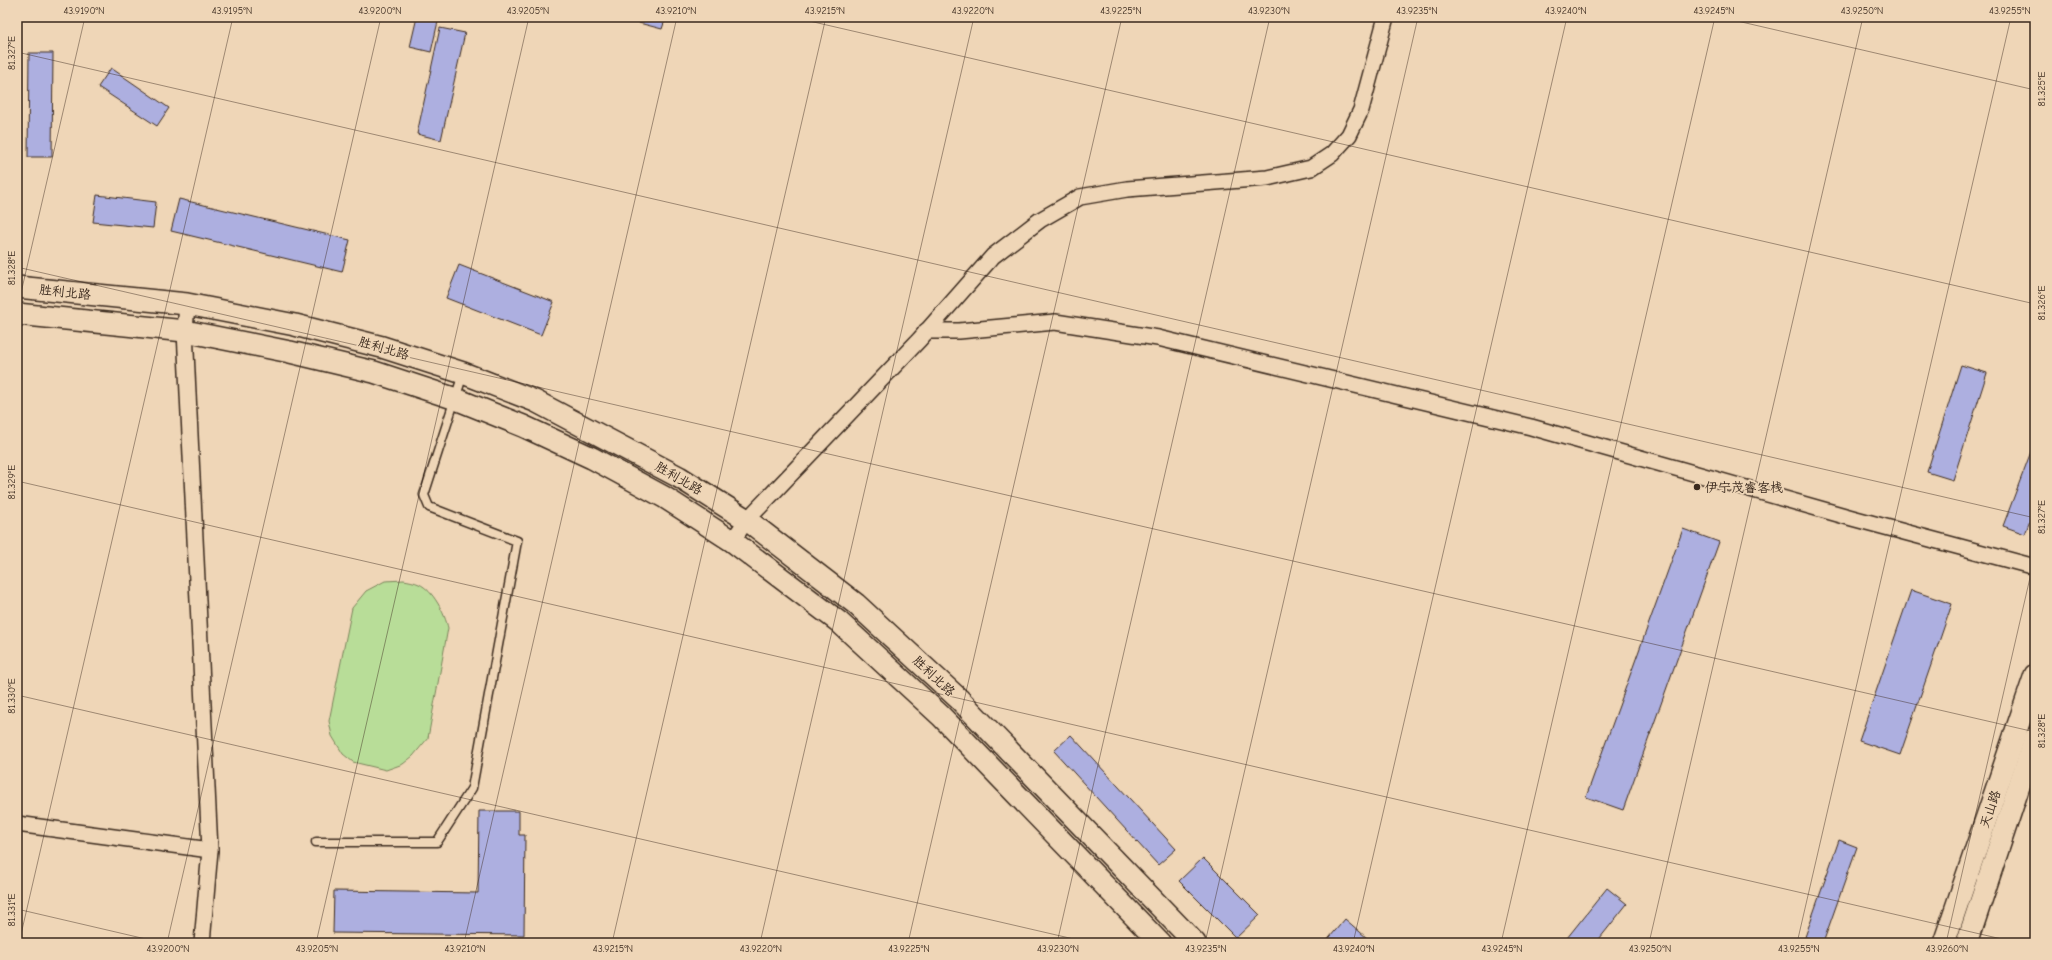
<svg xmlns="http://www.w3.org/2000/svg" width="2052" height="960" font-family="'Comic Neue','LXGW WenKai TC',sans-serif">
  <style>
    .green { fill: #b8dd98; stroke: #7a845b }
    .building { fill: #adafe0; stroke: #3b2a1e }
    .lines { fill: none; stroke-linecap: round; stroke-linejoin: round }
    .service-casing { stroke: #3b2a1e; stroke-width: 11 }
    .minor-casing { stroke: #3b2a1e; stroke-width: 18 }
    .secondary-casing { stroke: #3b2a1e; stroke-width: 24 }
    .service { stroke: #efd6b7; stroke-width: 8 }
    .minor { stroke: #efd6b7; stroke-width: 15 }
    .secondary { stroke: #efd6b7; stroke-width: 21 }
    .ticks { fill: none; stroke: #3b2a1e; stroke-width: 1; stroke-opacity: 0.45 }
    .poi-dot { fill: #3b2a1e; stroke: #efd6b7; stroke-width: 1.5 }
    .labels { text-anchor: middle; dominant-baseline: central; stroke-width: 3.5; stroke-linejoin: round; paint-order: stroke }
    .street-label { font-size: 13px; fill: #3b2a1e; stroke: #efd6b7 }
    .poi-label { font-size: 13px; fill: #3b2a1e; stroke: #efd6b7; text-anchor: start }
    .neatline { fill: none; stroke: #3b2a1e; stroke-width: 1.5 }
    .ticks-label { font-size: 10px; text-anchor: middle; fill: #3b2a1e }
  </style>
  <rect width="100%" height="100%" fill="#efd6b7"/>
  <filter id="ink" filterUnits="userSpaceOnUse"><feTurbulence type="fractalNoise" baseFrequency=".025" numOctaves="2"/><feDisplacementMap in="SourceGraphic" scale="8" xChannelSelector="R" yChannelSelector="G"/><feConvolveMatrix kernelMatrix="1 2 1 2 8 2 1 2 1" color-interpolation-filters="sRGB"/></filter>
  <g filter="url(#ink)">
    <path class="green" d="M 404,580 C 409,581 415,582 419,584 C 433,590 445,614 448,628 L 428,738 L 413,756 L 403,764 L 386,770 L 353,762 L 343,754 L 332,736 L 329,721 L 352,608 L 366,591 L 385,581 Z"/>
    <g class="building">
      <polygon points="417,17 439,17 431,52 410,47"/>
      <polygon points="640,17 666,17 662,29 639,23"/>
      <polygon points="440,28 465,33 441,140 417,134"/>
      <polygon points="29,53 53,53 52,157 28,157"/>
      <polygon points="111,68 169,108 157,126 98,87"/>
      <polygon points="97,195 156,202 153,228 93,222"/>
      <polygon points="179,199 350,240 342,272 171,231"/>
      <polygon points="459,265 554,302 541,335 446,298"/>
      <polygon points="1961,365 1987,373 1953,480 1927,472"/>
      <polygon points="2035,441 2035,507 2025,534 2003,526"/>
      <polygon points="1683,529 1719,542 1623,810 1586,797"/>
      <polygon points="1911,590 1952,604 1900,755 1859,741"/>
      <polygon points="1071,735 1176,849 1158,865 1054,751"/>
      <polygon points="479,811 519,811 519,835 525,835 524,935 333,933 334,891 478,893"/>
      <polygon points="1839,840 1857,847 1823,943 1805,937"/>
      <polygon points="1203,858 1260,915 1236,938 1179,881"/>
      <polygon points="1607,888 1627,904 1596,943 1563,943"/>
      <polygon points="1345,919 1367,938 1363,943 1325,943"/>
    </g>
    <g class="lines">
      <g class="service-casing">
        <polyline id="service" points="316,842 437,842 472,788 517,541 429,507 424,495 463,374"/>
      </g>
      <g class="minor-casing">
        <g id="minor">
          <polyline points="187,304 185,331 210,850 202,943"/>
          <polyline points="926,331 959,331 1055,322 1158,338 1531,427 1852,518 2035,567"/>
          <polyline points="732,541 747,520 919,340 993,256 1040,220 1080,197 1127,189 1267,178 1311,168 1332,154 1349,135 1361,110 1386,17"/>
          <polyline points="17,824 210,850"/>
        </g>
      </g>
      <g class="secondary-casing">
        <g id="secondary">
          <polyline points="17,287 187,304 295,325 382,347 463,373 535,401 679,477 747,520 856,604 959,699 1195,943"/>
          <polyline points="17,314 185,331 290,352 374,372 456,399 523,426 592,458 664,497 732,541 839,622 941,716 1160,943"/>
          <polyline points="1944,943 2035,675"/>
          <polyline points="1967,943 2035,738"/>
        </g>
      </g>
      <use href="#service" class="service"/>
      <use href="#minor" class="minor"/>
      <use href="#secondary" class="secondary"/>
    </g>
  </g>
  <path class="ticks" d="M 792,17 L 2035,304M 1720,17 L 2035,90M 17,52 L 2035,518M 17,267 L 2035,732M 17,310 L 85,17M 17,481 L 2019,943M 17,695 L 1091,943M 17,909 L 163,943M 19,943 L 233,17M 167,943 L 381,17M 316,943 L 529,17M 464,943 L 677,17M 612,943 L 826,17M 760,943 L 974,17M 908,943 L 1122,17M 1057,943 L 1270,17M 1205,943 L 1418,17M 1353,943 L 1567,17M 1501,943 L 1715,17M 1649,943 L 1863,17M 1797,943 L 2011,17M 1946,943 L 2035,556"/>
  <circle class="poi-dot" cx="1697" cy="487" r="4"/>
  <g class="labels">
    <g class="street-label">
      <text transform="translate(65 292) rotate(6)">胜利北路</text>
      <text transform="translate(384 348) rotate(16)">胜利北路</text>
      <text transform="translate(679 478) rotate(30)">胜利北路</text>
      <text transform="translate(934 676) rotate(43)">胜利北路</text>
      <text transform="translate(1990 809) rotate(-71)">天山路</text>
    </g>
    <g class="poi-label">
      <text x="1705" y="487">伊宁茂睿客栈</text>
    </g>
  </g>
  <rect width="2052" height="960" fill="none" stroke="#efd6b7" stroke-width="44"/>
  <rect x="22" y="22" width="2008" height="916" class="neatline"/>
  <g class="ticks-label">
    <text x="84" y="14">43.9190°N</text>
    <text x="232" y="14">43.9195°N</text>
    <text x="380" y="14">43.9200°N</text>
    <text x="528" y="14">43.9205°N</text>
    <text x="676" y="14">43.9210°N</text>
    <text x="825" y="14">43.9215°N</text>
    <text x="973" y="14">43.9220°N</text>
    <text x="1121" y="14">43.9225°N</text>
    <text x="1269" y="14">43.9230°N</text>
    <text x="1417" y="14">43.9235°N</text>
    <text x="1566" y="14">43.9240°N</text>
    <text x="1714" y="14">43.9245°N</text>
    <text x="1862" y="14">43.9250°N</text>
    <text x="2010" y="14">43.9255°N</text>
    <text transform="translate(11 53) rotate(-90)" y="4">81.327°E</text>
    <text transform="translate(2041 89) rotate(-90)" y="4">81.325°E</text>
    <text transform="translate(11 268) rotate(-90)" y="4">81.328°E</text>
    <text transform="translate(2041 303) rotate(-90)" y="4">81.326°E</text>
    <text transform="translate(11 482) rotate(-90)" y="4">81.329°E</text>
    <text transform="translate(2041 517) rotate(-90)" y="4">81.327°E</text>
    <text transform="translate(11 696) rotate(-90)" y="4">81.330°E</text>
    <text transform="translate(2041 731) rotate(-90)" y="4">81.328°E</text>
    <text transform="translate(11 910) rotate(-90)" y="4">81.331°E</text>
    <text x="168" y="952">43.9200°N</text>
    <text x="317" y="952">43.9205°N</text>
    <text x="465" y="952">43.9210°N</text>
    <text x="613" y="952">43.9215°N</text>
    <text x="761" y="952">43.9220°N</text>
    <text x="909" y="952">43.9225°N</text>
    <text x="1058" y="952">43.9230°N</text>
    <text x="1206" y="952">43.9235°N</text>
    <text x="1354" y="952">43.9240°N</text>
    <text x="1502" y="952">43.9245°N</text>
    <text x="1650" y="952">43.9250°N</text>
    <text x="1799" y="952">43.9255°N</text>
    <text x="1947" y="952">43.9260°N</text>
  </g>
</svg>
